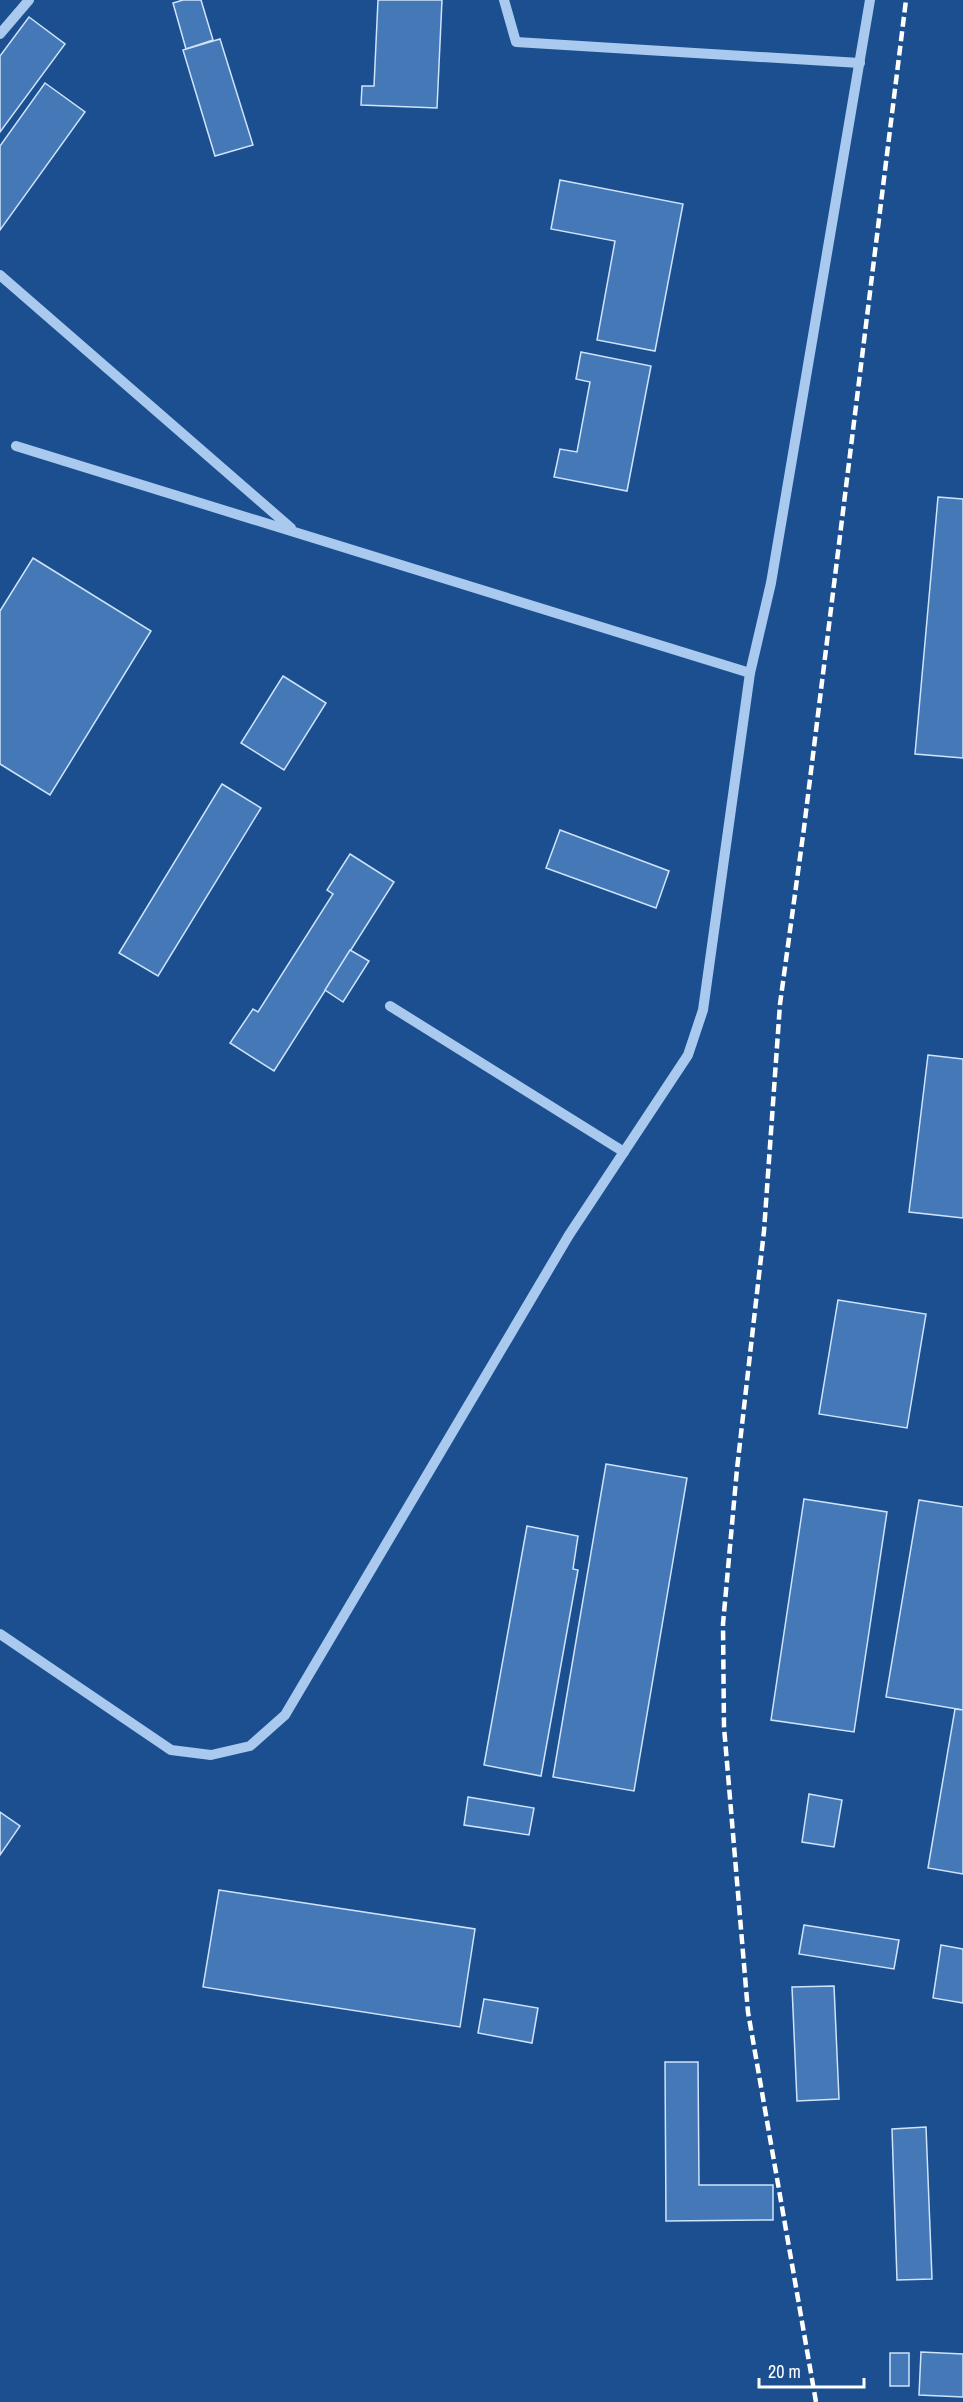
<svg xmlns="http://www.w3.org/2000/svg" width="963" height="2402" font-family="'Archivo Narrow',sans-serif">
  <style>
    .building { fill: #4478b7; stroke: #cfe3fa; stroke-width: 1.5 }
    .lines { fill: none; stroke-linecap: round; stroke-linejoin: round }
    .minor { stroke: #a9c9ee; stroke-width: 10 }
    .rail { stroke: #fff; stroke-width: 4.5; stroke-dasharray: 10 4.5; stroke-linecap: butt }
  </style>
  <rect width="100%" height="100%" fill="#1b4f8f"/>
  <g class="building">
    <polygon points="183,0 201,0 213,40 186,49 173,3"/>
    <polygon points="378,0 442,0 437,108 361,105 362,86 374,86"/>
    <polygon points="29,17 65,44 0,132 0,56"/>
    <polygon points="220,39 253,145 215,156 183,50"/>
    <polygon points="45,83 85,112 0,230 0,146"/>
    <polygon points="560,180 683,204 655,351 597,340 615,241 551,229"/>
    <polygon points="581,352 651,366 627,491 554,477 560,449 577,452 590,382 576,379"/>
    <polygon points="938,497 963,499 963,758 915,754"/>
    <polygon points="33,558 151,631 50,795 0,764 0,611"/>
    <polygon points="283,676 326,703 284,770 241,743"/>
    <polygon points="222,784 261,808 158,976 119,953"/>
    <polygon points="560,830 669,871 656,908 546,868"/>
    <polygon points="350,854 394,882 274,1071 230,1043 253,1009 258,1012 333,894 327,890"/>
    <polygon points="350,950 369,961 343,1002 325,990"/>
    <polygon points="928,1055 963,1059 963,1218 909,1212"/>
    <polygon points="838,1300 926,1314 907,1428 819,1414"/>
    <polygon points="606,1464 687,1478 634,1791 553,1777"/>
    <polygon points="804,1499 887,1512 854,1732 771,1720"/>
    <polygon points="919,1500 963,1507 963,1710 886,1697"/>
    <polygon points="527,1526 578,1536 573,1569 578,1570 541,1776 484,1765"/>
    <polygon points="955,1709 963,1710 963,1874 928,1868"/>
    <polygon points="809,1794 842,1800 834,1847 802,1842"/>
    <polygon points="468,1797 534,1808 529,1835 464,1825"/>
    <polygon points="0,1812 20,1826 0,1855"/>
    <polygon points="219,1890 475,1929 460,2027 203,1987"/>
    <polygon points="804,1925 899,1940 894,1969 799,1954"/>
    <polygon points="941,1945 963,1949 963,2003 933,1998"/>
    <polygon points="834,1986 839,2099 797,2101 792,1987"/>
    <polygon points="484,1999 538,2008 532,2043 478,2033"/>
    <polygon points="665,2062 698,2062 699,2185 773,2185 773,2220 666,2221"/>
    <polygon points="926,2127 932,2279 897,2280 892,2129"/>
    <polygon points="921,2352 963,2354 963,2397 919,2395"/>
    <rect x="890" y="2353" width="19" height="33"/>
  </g>
  <g class="lines">
    <g class="minor">
      <polyline points="504,0 516,42 860,63"/>
      <polyline points="0,34 29,0"/>
      <polyline points="0,275 291,528"/>
      <polyline points="16,446 750,673"/>
      <polyline points="390,1006 624,1152"/>
      <polyline points="0,1634 171,1750 211,1755 250,1746 285,1715 569,1235 688,1055 703,1010 750,673 771,583 870,0"/>
    </g>
    <polyline class="rail" points="816,2402 748,2012 724,1727 723,1624 737,1469 764,1231 780,1004 804,828 906,0"/>
  </g>
  <path d="M759 2378v9h105v-9" fill="none" stroke="#ffffff" stroke-width="3"/>
  <text x="768" y="2378" font-size="18" fill="#ffffff" stroke="#1b4f8f" stroke-width="4.5" paint-order="stroke">20 m</text>
</svg>
